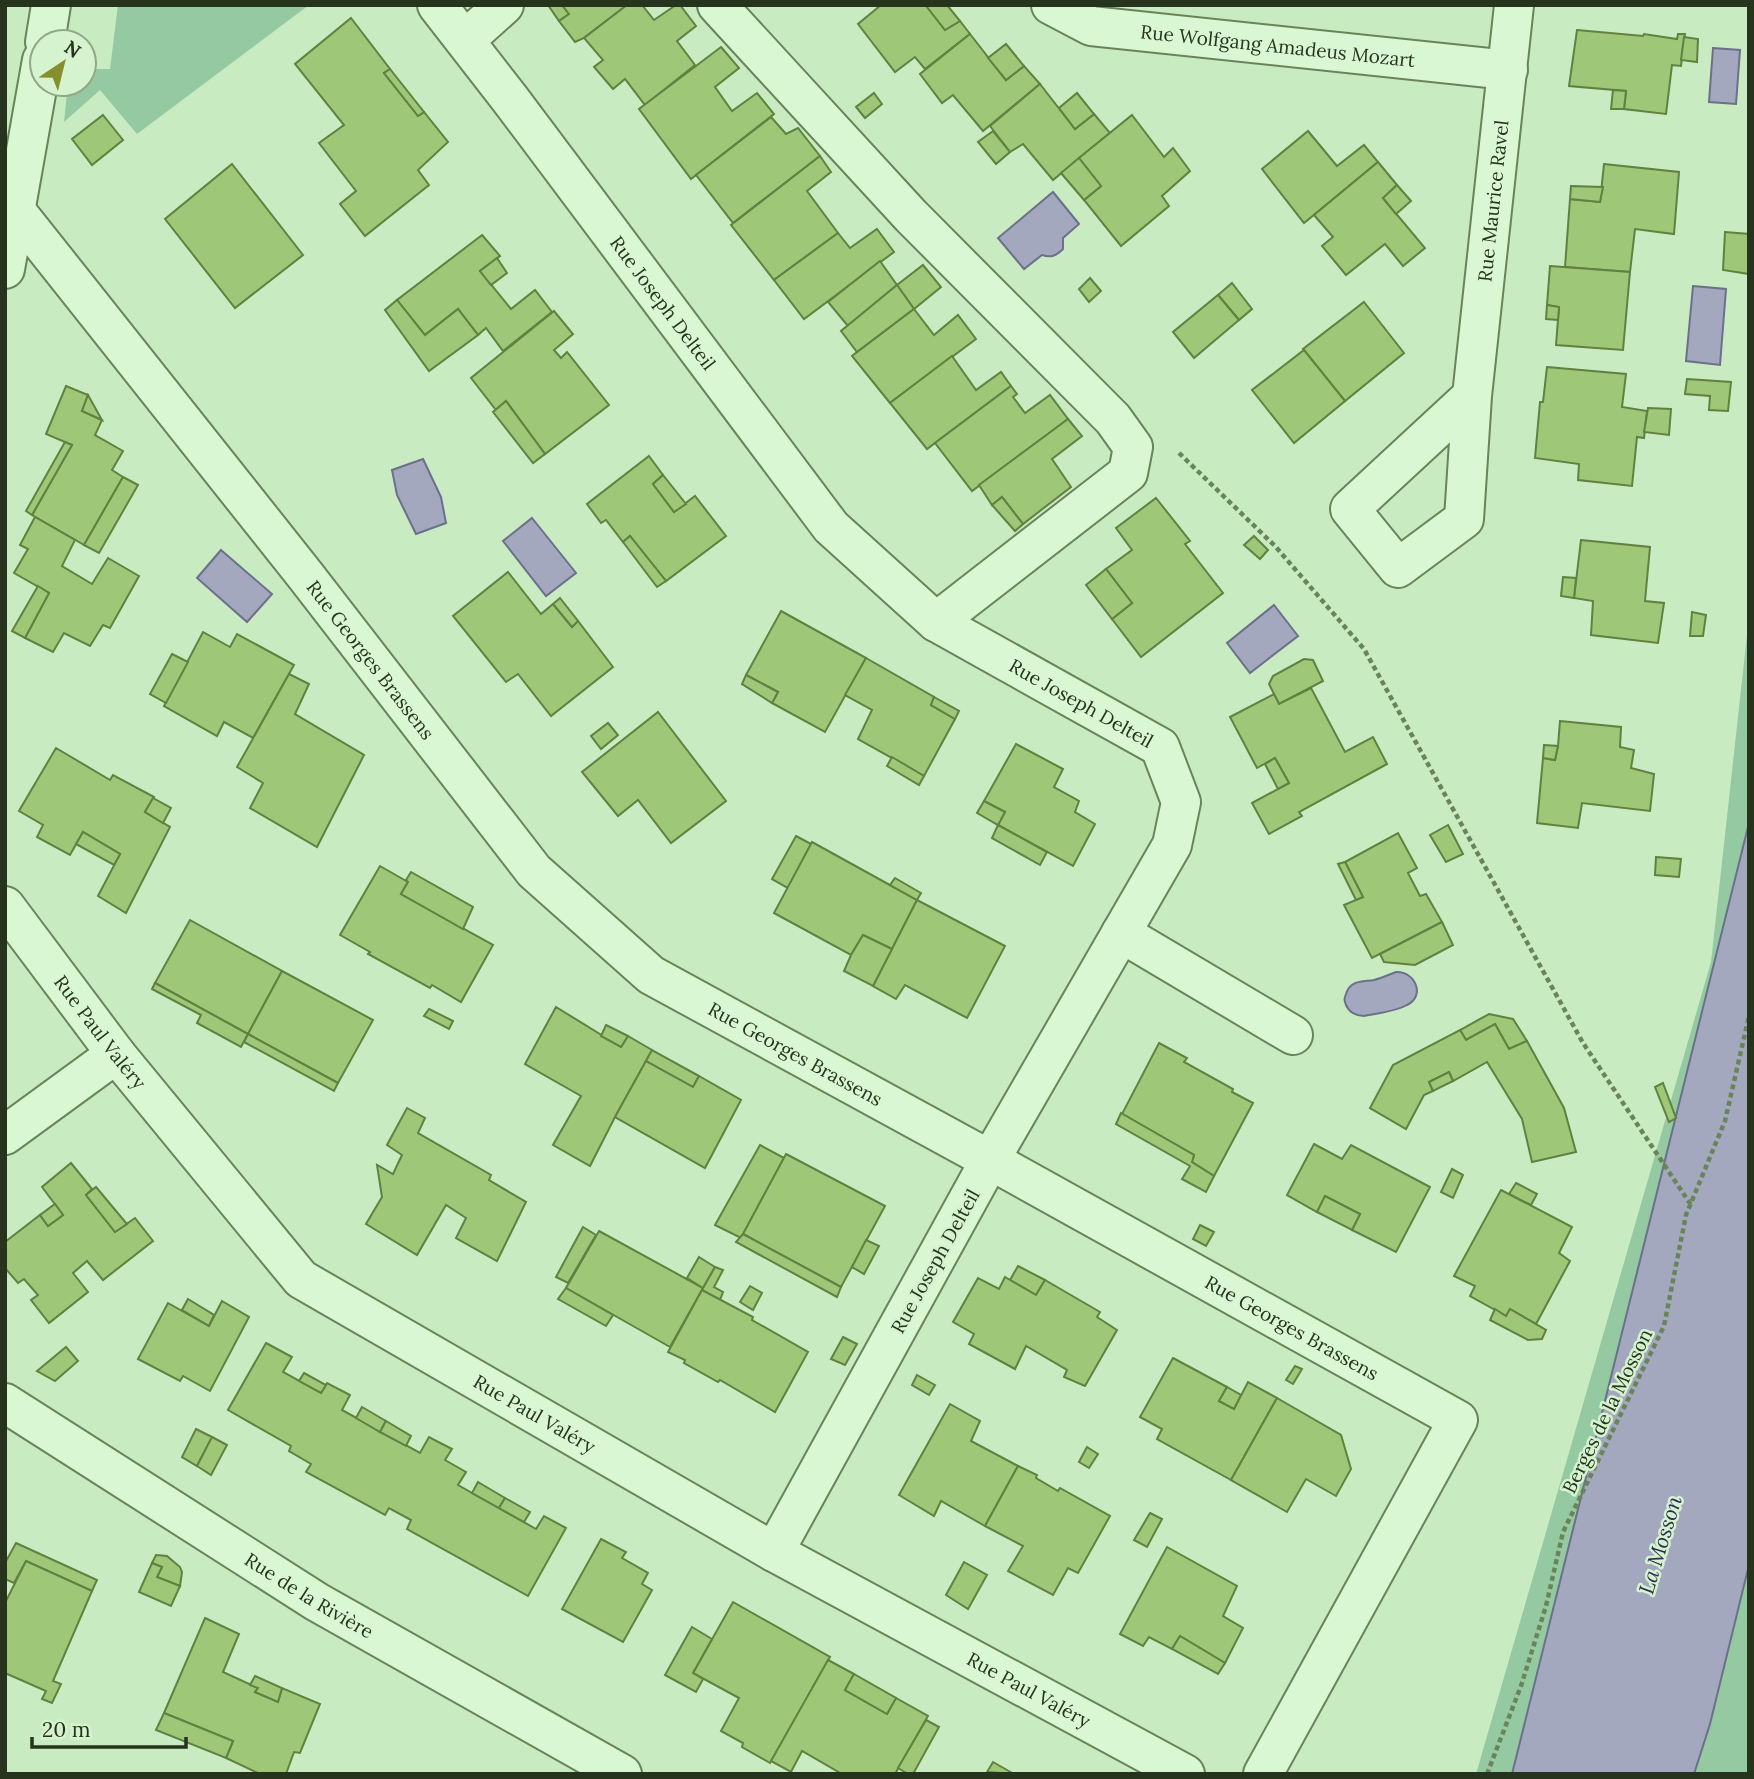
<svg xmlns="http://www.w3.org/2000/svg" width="1754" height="1779" font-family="Lora,serif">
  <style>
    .green { fill: #95c9a1 }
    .water { fill: #a3a8be; stroke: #6b708b; stroke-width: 2 }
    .building { fill: #9ec878; stroke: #618140; stroke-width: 2 }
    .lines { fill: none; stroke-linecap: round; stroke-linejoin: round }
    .minor-casing { stroke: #698459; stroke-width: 42 }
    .path { stroke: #698459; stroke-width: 4.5; stroke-dasharray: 5 3.5; stroke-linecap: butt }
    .minor { stroke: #daf7d3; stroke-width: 38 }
    .labels { text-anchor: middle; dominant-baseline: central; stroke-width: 5; stroke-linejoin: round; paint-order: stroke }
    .street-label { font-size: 19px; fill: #26341d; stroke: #d6f3d0 }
    .water-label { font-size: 21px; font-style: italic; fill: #2e2d53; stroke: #d6f3d0 }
  </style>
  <rect width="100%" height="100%" fill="#c9ebc1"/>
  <g class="green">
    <polygon points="118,5 309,5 137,134 100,90 64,122 68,84 84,84 84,69 110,69"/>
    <polygon points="1749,617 1749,1774 1476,1774 1711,962"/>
  </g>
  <g class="water">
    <polygon points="1713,48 1740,50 1736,104 1709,102"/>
    <path d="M 1053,192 L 1079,224 L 1063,238 L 1063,249 C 1056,256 1051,258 1042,255 L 1024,269 L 998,238 Z"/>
    <polygon points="1693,286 1726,289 1720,365 1686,361"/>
    <polygon points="423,459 441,497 446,523 416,534 397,495 392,470"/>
    <polygon points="532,518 576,573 546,596 503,541"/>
    <polygon points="221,550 272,594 247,622 197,578"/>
    <polygon points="1274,605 1298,636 1250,673 1227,643"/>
    <polygon points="1749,823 1749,1565 1710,1724 1694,1774 1512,1774"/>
    <path d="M 1396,972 C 1415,971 1426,996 1407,1005 C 1395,1012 1377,1013 1364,1016 C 1356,1016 1349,1012 1346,1005 C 1344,1000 1344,999 1346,994 C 1350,980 1362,982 1374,980 C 1382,978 1388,975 1396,972 Z"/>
  </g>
  <g class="building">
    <polygon points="548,5 562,5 569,14 559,21"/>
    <polygon points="562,5 627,5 584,38 575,42 559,21 569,14"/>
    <polygon points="627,5 642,5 654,20 676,5 680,5 696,26 677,41 695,65 645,105 625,79 613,89 594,67 603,60 584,38"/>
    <polygon points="881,5 926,5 945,30 960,21 970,34 925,69 915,57 895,72 858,24"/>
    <polygon points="929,5 947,5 960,21 945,30 927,7"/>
    <polygon points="351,18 390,69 384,73 418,116 424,112 448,142 418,170 429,185 365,236 340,204 356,191 319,143 344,125 295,64"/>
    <polygon points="1577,30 1643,36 1644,34 1677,39 1678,34 1685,34 1681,66 1672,65 1666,114 1624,109 1626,91 1569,86"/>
    <polygon points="970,34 1006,80 1024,66 1040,84 983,131 953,95 942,103 920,74"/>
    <polygon points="1684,37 1698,39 1697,62 1681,60"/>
    <polygon points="1006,44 1024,66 1006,80 988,58"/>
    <polygon points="721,47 739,68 715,87 732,111 757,93 774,114 691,179 639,109"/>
    <polygon points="390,69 424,112 418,116 384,73"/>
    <polygon points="1040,84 1075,129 1094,114 1110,133 1053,180 1023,144 1010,152 990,126"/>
    <polygon points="1613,90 1626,91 1624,109 1611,109"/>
    <polygon points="874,93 882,104 865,118 856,107"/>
    <polygon points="1077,93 1094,114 1075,129 1059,108"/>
    <polygon points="103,115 123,140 92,165 72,139"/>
    <polygon points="1132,115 1164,157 1173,148 1190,171 1162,196 1169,206 1121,246 1084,200 1101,186 1079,158"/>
    <polygon points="771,117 786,134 798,128 820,156 733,223 696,175"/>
    <polygon points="993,131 1010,152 996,164 978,142"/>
    <polygon points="1308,131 1337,166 1364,145 1378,162 1304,223 1262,169"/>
    <polygon points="820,156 831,172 807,191 838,233 774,280 731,225"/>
    <polygon points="1079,158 1101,186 1084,200 1061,173"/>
    <polygon points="1378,162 1397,185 1383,198 1425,248 1403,266 1385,244 1346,275 1322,246 1333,237 1314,215"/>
    <polygon points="232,164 303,255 235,308 165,219"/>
    <polygon points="1604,164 1679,172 1674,234 1635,229 1630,272 1565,267 1570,199 1600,202"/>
    <polygon points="1397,185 1411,201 1396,214 1383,198"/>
    <polygon points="1571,186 1603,187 1600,202 1570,199"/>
    <polygon points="877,229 894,252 804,319 774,280 838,233 850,248"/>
    <polygon points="1725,232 1749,234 1749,274 1723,270"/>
    <polygon points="482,235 500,256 480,271 511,309 535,290 552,312 503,351 486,328 478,335 458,309 425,335 397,300"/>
    <polygon points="497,258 507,273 491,285 480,271"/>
    <polygon points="880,261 897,285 848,326 828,302"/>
    <polygon points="923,265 941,287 914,309 897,285"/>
    <polygon points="1550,266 1630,272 1623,350 1556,345 1559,307 1547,305"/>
    <polygon points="1090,278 1101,291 1089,302 1079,289"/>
    <polygon points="1232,283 1252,309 1239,320 1218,295"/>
    <polygon points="897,285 914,309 857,352 841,331"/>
    <polygon points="1218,295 1239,320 1194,358 1173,332"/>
    <polygon points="397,300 425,335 458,309 478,335 429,371 385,310"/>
    <polygon points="1364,302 1404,353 1345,401 1303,349"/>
    <polygon points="1547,305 1559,307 1558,320 1546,319"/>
    <polygon points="914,309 934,335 958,315 976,339 890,403 852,356"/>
    <polygon points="554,311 573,334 554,350 561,358 567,352 609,405 545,454 506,401 496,410 471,378"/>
    <polygon points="1304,350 1345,401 1294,443 1252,390"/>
    <polygon points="952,356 976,390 1001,372 1011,386 927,449 890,403"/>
    <polygon points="1547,367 1626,374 1622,407 1647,411 1644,438 1637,437 1632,486 1578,480 1579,464 1535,458 1540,402 1543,402"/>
    <polygon points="1687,379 1731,382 1728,411 1709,410 1710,396 1685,394"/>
    <polygon points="66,386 88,395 82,411 102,420 95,435 123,451 112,470 123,477 84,545 32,515 72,445 46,434"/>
    <polygon points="1011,386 1017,394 1013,397 1025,413 1050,395 1068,419 972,491 935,443"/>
    <polygon points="88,395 102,420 82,411"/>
    <polygon points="506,401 545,454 533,463 493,412"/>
    <polygon points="1648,408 1671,409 1669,435 1644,432"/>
    <polygon points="1068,419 1082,436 1052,459 1071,487 1023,524 1002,497 992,505 979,485"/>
    <polygon points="65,442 72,445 32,515 26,511"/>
    <polygon points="649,456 663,475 653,484 674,512 695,496 726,536 666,581 630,536 623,542 606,520 601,523 587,504"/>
    <polygon points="663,475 686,504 674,512 653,484"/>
    <polygon points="123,477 138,485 99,553 84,545"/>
    <polygon points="1002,497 1023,524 1015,531 992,505"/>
    <polygon points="1156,498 1190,541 1185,544 1223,593 1141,657 1112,619 1132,603 1106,569 1132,550 1116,528"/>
    <polygon points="35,517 75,540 62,566 92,584 108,558 139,576 110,628 103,625 90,646 64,633 53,652 25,638 49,593 14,573 28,549 20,545"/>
    <polygon points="630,536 666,581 657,587 623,542"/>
    <polygon points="1254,536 1268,550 1260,559 1244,545"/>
    <polygon points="1581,540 1650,547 1645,601 1664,603 1658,643 1591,635 1593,601 1574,598"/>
    <polygon points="1106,569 1132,603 1112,619 1086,585"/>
    <polygon points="508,572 541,614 553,604 572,627 578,621 613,667 551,716 518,674 506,682 453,616"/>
    <polygon points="1563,577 1576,578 1574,598 1561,596"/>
    <polygon points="38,586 49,593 25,638 12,631"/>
    <polygon points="560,598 578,621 572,627 553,604"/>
    <polygon points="781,611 866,658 825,732 772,703 778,692 746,675"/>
    <polygon points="1692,612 1706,615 1703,636 1690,636"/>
    <polygon points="203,632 230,647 237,634 294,665 253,738 224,722 217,736 164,706"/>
    <polygon points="172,654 188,662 166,703 150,694"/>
    <polygon points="866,658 934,697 931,705 955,719 924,776 858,739 872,710 845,695"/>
    <polygon points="1304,659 1313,660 1323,681 1279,704 1269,684 1273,676"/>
    <polygon points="289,674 309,684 295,714 364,755 317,847 250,808 263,783 237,767"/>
    <polygon points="746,675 778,692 772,703 742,684"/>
    <polygon points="1311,688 1345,752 1373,737 1387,764 1299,812 1302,816 1269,834 1252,803 1289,783 1275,758 1257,768 1230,717 1274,694 1279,704"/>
    <polygon points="934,697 959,711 955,719 931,705"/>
    <polygon points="658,712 726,801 671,843 638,800 618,816 582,772"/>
    <polygon points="1560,721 1621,727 1620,747 1634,750 1631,768 1654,774 1650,811 1582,803 1578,828 1537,823 1543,758 1555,760 1558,746"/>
    <polygon points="608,723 618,735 601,749 591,736"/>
    <polygon points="1016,744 1063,769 1054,787 1079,801 1075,812 1095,824 1073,866 998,825 1005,812 984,801"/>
    <polygon points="1544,745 1558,746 1555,760 1543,758"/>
    <polygon points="56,748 110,780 113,775 154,797 145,812 170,827 126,913 98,896 120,854 83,832 70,855 37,837 43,825 19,811"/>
    <polygon points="892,757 924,776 919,785 887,766"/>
    <polygon points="1275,758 1289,783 1278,789 1265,764"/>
    <polygon points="153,798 171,808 163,823 145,812"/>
    <polygon points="984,801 1005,812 998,825 977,813"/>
    <polygon points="998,825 1047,852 1040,865 992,838"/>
    <polygon points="1448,825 1463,854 1446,862 1430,835"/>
    <polygon points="83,832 120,854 114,865 76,844"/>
    <polygon points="1398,833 1417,868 1408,873 1420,896 1426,894 1442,922 1372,958 1344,905 1363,897 1345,862"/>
    <polygon points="796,836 811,844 788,888 772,879"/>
    <polygon points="812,842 917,900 892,949 863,935 851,955 774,913"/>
    <polygon points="1656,857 1681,859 1679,877 1655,875"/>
    <polygon points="1345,862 1363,897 1356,900 1338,864"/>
    <polygon points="380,866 408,882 401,894 493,945 461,1002 432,985 430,988 368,954 370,952 340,935"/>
    <polygon points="411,872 473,907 463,929 401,894 408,882 406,880"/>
    <polygon points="895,878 921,893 917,900 890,885"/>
    <polygon points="917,900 1005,946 967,1018 905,985 896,999 873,986"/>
    <polygon points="190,920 282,971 248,1034 155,983"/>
    <polygon points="1442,922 1453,945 1415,965 1384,962 1380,954"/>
    <polygon points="863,935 892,949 873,986 844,971 851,955"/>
    <polygon points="282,971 373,1020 338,1083 248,1034"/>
    <polygon points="155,983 248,1034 241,1047 197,1023 201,1015 152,989"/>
    <polygon points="556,1007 621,1047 628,1036 652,1050 615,1117 590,1166 553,1145 581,1096 525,1064"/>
    <polygon points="429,1009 453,1021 449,1029 424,1016"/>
    <polygon points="1489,1014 1513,1019 1527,1041 1509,1049 1495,1024 1466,1040 1460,1030"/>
    <polygon points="1495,1024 1509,1049 1527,1041 1564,1108 1576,1152 1532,1162 1522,1119 1487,1062 1453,1081 1449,1072 1429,1082 1433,1091 1424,1095 1406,1129 1370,1108 1393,1065 1460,1030 1466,1040"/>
    <polygon points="606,1025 628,1036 621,1047 601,1036"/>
    <polygon points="248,1034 338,1083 334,1091 244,1042"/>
    <polygon points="1159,1043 1187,1058 1184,1062 1233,1089 1232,1092 1253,1103 1214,1176 1192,1162 1194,1155 1122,1114"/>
    <polygon points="652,1050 699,1076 693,1087 646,1061"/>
    <polygon points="646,1061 693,1087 699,1076 741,1100 705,1168 615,1117"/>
    <polygon points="1449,1072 1453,1081 1433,1091 1429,1082"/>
    <polygon points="1663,1083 1676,1118 1669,1122 1655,1087"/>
    <polygon points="407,1108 425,1118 418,1133 491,1175 489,1180 526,1202 497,1261 456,1238 466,1218 446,1205 417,1255 366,1224 382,1197 377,1165 393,1174 402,1155 387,1145"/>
    <polygon points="1121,1113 1194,1155 1192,1162 1214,1176 1206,1192 1182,1179 1190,1166 1116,1124"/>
    <polygon points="1314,1144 1342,1159 1351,1145 1430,1187 1396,1252 1352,1230 1360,1214 1325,1196 1317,1212 1287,1195"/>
    <polygon points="760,1145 784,1158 741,1238 715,1225"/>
    <polygon points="786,1154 885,1206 841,1287 743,1234"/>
    <polygon points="71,1163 92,1189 86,1195 115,1232 135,1218 153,1241 103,1280 87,1261 73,1273 88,1292 49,1323 31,1300 38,1295 24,1279 18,1283 5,1268 5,1242 40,1215 48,1226 63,1215 42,1187"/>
    <polygon points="1452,1169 1463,1175 1453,1198 1441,1192"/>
    <polygon points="1516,1183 1537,1194 1531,1205 1509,1194"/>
    <polygon points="96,1187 127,1224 115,1232 86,1195"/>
    <polygon points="1501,1190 1572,1227 1559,1253 1570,1261 1536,1324 1510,1309 1506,1316 1470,1296 1475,1286 1454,1276"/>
    <polygon points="1325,1196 1360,1214 1352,1230 1317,1212"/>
    <polygon points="55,1204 63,1215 48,1226 40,1215"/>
    <polygon points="1200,1225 1214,1232 1206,1246 1193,1239"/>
    <polygon points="583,1227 596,1235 568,1283 556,1277"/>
    <polygon points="599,1231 703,1288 670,1347 566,1288"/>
    <polygon points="743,1234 841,1287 837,1297 736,1242"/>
    <polygon points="866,1240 879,1246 864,1274 852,1267"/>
    <polygon points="699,1257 715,1267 703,1288 687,1278"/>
    <polygon points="1018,1266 1045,1280 1036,1295 1010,1280"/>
    <polygon points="715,1267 723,1270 714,1287 723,1292 720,1300 702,1290"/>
    <polygon points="1005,1277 1036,1295 1045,1280 1100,1312 1097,1317 1117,1330 1085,1386 1064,1377 1067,1370 1026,1346 1015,1369 969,1344 974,1334 953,1322 978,1278 999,1289"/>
    <polygon points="750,1286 762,1293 753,1310 740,1302"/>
    <polygon points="566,1288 613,1315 606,1326 558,1299"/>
    <polygon points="702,1290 753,1317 752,1320 808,1352 775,1412 720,1380 718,1382 684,1363 685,1360 668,1352"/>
    <polygon points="188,1299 214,1315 209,1326 182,1310"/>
    <polygon points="222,1301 249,1317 210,1391 183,1376 180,1381 138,1359 168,1303 209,1326"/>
    <polygon points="1495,1309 1506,1316 1510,1309 1546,1330 1542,1339 1528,1340 1490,1320"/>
    <polygon points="843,1337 857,1344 845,1365 831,1359"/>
    <polygon points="266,1343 292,1357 283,1372 321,1393 327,1383 350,1395 342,1410 420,1453 429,1437 452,1449 445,1460 466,1472 458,1485 536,1529 544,1516 566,1528 528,1596 407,1529 411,1520 389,1508 385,1515 306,1472 311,1464 289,1451 291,1446 228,1410"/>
    <polygon points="66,1347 78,1361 55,1381 37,1371"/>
    <polygon points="1173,1358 1227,1387 1219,1401 1234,1409 1248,1382 1277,1398 1231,1480 1157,1439 1162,1429 1140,1417"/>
    <polygon points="1295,1366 1302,1369 1293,1384 1286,1380"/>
    <polygon points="304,1373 326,1385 321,1393 299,1381"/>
    <polygon points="917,1375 935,1385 929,1395 912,1385"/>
    <polygon points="1227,1387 1241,1395 1234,1409 1219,1401"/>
    <polygon points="1277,1398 1341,1435 1351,1469 1336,1496 1306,1479 1287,1512 1231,1480"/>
    <polygon points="950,1404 980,1421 971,1441 1018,1466 985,1526 941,1501 934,1516 899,1495"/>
    <polygon points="362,1407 386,1421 380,1432 356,1418"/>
    <polygon points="386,1421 411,1436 406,1446 380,1432"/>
    <polygon points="196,1429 212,1437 197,1466 182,1457"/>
    <polygon points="212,1437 227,1445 211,1475 197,1466"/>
    <polygon points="1087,1447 1098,1454 1089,1468 1079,1462"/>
    <polygon points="1018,1466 1037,1475 1036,1478 1058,1491 1060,1488 1110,1516 1078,1573 1068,1568 1053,1595 1008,1571 1023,1546 985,1526"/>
    <polygon points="478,1482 505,1498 499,1508 472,1493"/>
    <polygon points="505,1498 530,1512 524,1522 499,1508"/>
    <polygon points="1150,1513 1162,1519 1147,1547 1134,1540"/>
    <polygon points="601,1539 626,1552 622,1558 648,1573 642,1584 652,1590 623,1642 562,1609"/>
    <polygon points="16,1543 97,1580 92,1591 26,1561 14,1583 5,1579 5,1563"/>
    <polygon points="1167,1547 1237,1586 1223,1616 1243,1628 1225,1663 1180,1636 1172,1649 1149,1637 1143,1646 1120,1634"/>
    <polygon points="156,1555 167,1556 180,1567 182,1572 180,1586 157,1577 162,1567 152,1563"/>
    <polygon points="26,1561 92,1591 53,1681 61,1684 52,1703 42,1699 46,1691 5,1673 5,1603"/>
    <polygon points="964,1562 987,1575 968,1609 946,1595"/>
    <polygon points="152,1563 162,1567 157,1577 180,1586 171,1606 139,1592"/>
    <polygon points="733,1602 830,1657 770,1763 742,1747 743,1743 721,1731 739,1698 693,1673"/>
    <polygon points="205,1618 239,1634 223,1672 258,1688 255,1692 278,1702 282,1688 320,1704 300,1753 294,1752 286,1774 260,1774 226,1758 233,1741 164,1713"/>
    <polygon points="692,1627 712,1639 693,1673 703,1679 696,1692 665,1675"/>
    <polygon points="1180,1636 1225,1663 1218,1674 1172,1649"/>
    <polygon points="828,1660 854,1674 845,1690 887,1714 896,1698 928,1716 895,1774 842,1774 802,1751 791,1772 771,1761"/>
    <polygon points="854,1674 896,1698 887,1714 845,1690"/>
    <polygon points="255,1676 282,1688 278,1702 255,1692 258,1688 250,1685"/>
    <polygon points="164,1713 233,1741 226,1758 156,1730"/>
    <polygon points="926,1720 939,1727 913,1774 908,1774 898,1768"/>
    <polygon points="993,1762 1014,1774 987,1772"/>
  </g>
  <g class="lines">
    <g class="minor-casing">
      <g id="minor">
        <path id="s1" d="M 437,5 L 510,99 L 831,527 L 936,622 L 1160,747 L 1181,802 L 1172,845 L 990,1160 L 774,1552"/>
        <polyline points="717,5 911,216 1113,419 1133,447 1128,473 936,622"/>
        <path id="s2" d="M 1051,5 L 1091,26 L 1508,70"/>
        <polyline points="465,40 504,5"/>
        <polyline points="45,42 51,5"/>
        <path id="s3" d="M 16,211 L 305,575 L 534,871 L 651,975 L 990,1160 L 1458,1420 L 1263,1774"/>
        <polyline points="5,269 42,60"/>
        <path id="s4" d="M 1472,396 L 1464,519 L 1398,568 L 1350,509 L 1472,396 L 1514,5"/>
        <path id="s5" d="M 5,906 L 116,1054 L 301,1279 L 774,1552 L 1185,1774"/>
        <polyline points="1121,933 1293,1035"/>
        <polyline points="5,1135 116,1054"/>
        <path id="s6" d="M 5,1403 L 317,1602 L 622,1774"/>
      </g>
    </g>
    <g class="path">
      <polyline points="1179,453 1275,546 1364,649 1583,1043 1691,1205"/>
      <polyline points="1487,1774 1521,1686 1546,1606 1563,1532 1664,1326 1686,1215 1725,1121 1749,1016"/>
    </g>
    <use href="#minor" class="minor"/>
  </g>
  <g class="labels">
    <g class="street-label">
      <text stroke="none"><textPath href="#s2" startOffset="233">Rue Wolfgang Amadeus Mozart</textPath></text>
      <text stroke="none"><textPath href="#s4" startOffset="644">Rue Maurice Ravel</textPath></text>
      <text stroke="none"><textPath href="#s1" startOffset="374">Rue Joseph Delteil</textPath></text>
      <text stroke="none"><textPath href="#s3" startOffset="572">Rue Georges Brassens</textPath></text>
      <text stroke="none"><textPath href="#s1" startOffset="962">Rue Joseph Delteil</textPath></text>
      <text stroke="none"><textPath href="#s5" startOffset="158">Rue Paul Valéry</textPath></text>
      <text stroke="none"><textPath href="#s3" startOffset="1160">Rue Georges Brassens</textPath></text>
      <text transform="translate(935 1261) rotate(-61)">Rue Joseph Delteil</text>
      <text stroke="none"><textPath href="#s3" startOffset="1727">Rue Georges Brassens</textPath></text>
      <text transform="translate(1607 1411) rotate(-64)">Berges de la Mosson</text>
      <text stroke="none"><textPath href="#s5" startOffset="746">Rue Paul Valéry</textPath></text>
      <text stroke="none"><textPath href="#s6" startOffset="360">Rue de la Rivière</textPath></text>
      <text stroke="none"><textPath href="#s5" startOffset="1312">Rue Paul Valéry</textPath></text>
    </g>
    <g class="water-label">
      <text transform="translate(1660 1545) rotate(-73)">La Mosson</text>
    </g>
  </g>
  <rect width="1754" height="1779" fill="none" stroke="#26341d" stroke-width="14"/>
  <g transform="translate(63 63) rotate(35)"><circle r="33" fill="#d6f3d0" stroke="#90a788" stroke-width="2"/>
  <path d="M0-5L12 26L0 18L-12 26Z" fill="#868f2c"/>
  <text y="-10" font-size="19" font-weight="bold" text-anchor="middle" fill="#26341d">N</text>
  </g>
  <path d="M32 1737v10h154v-10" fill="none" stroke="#26341d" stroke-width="3.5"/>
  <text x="42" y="1737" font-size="21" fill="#26341d" stroke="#d6f3d0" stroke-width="5" paint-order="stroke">20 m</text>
</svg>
